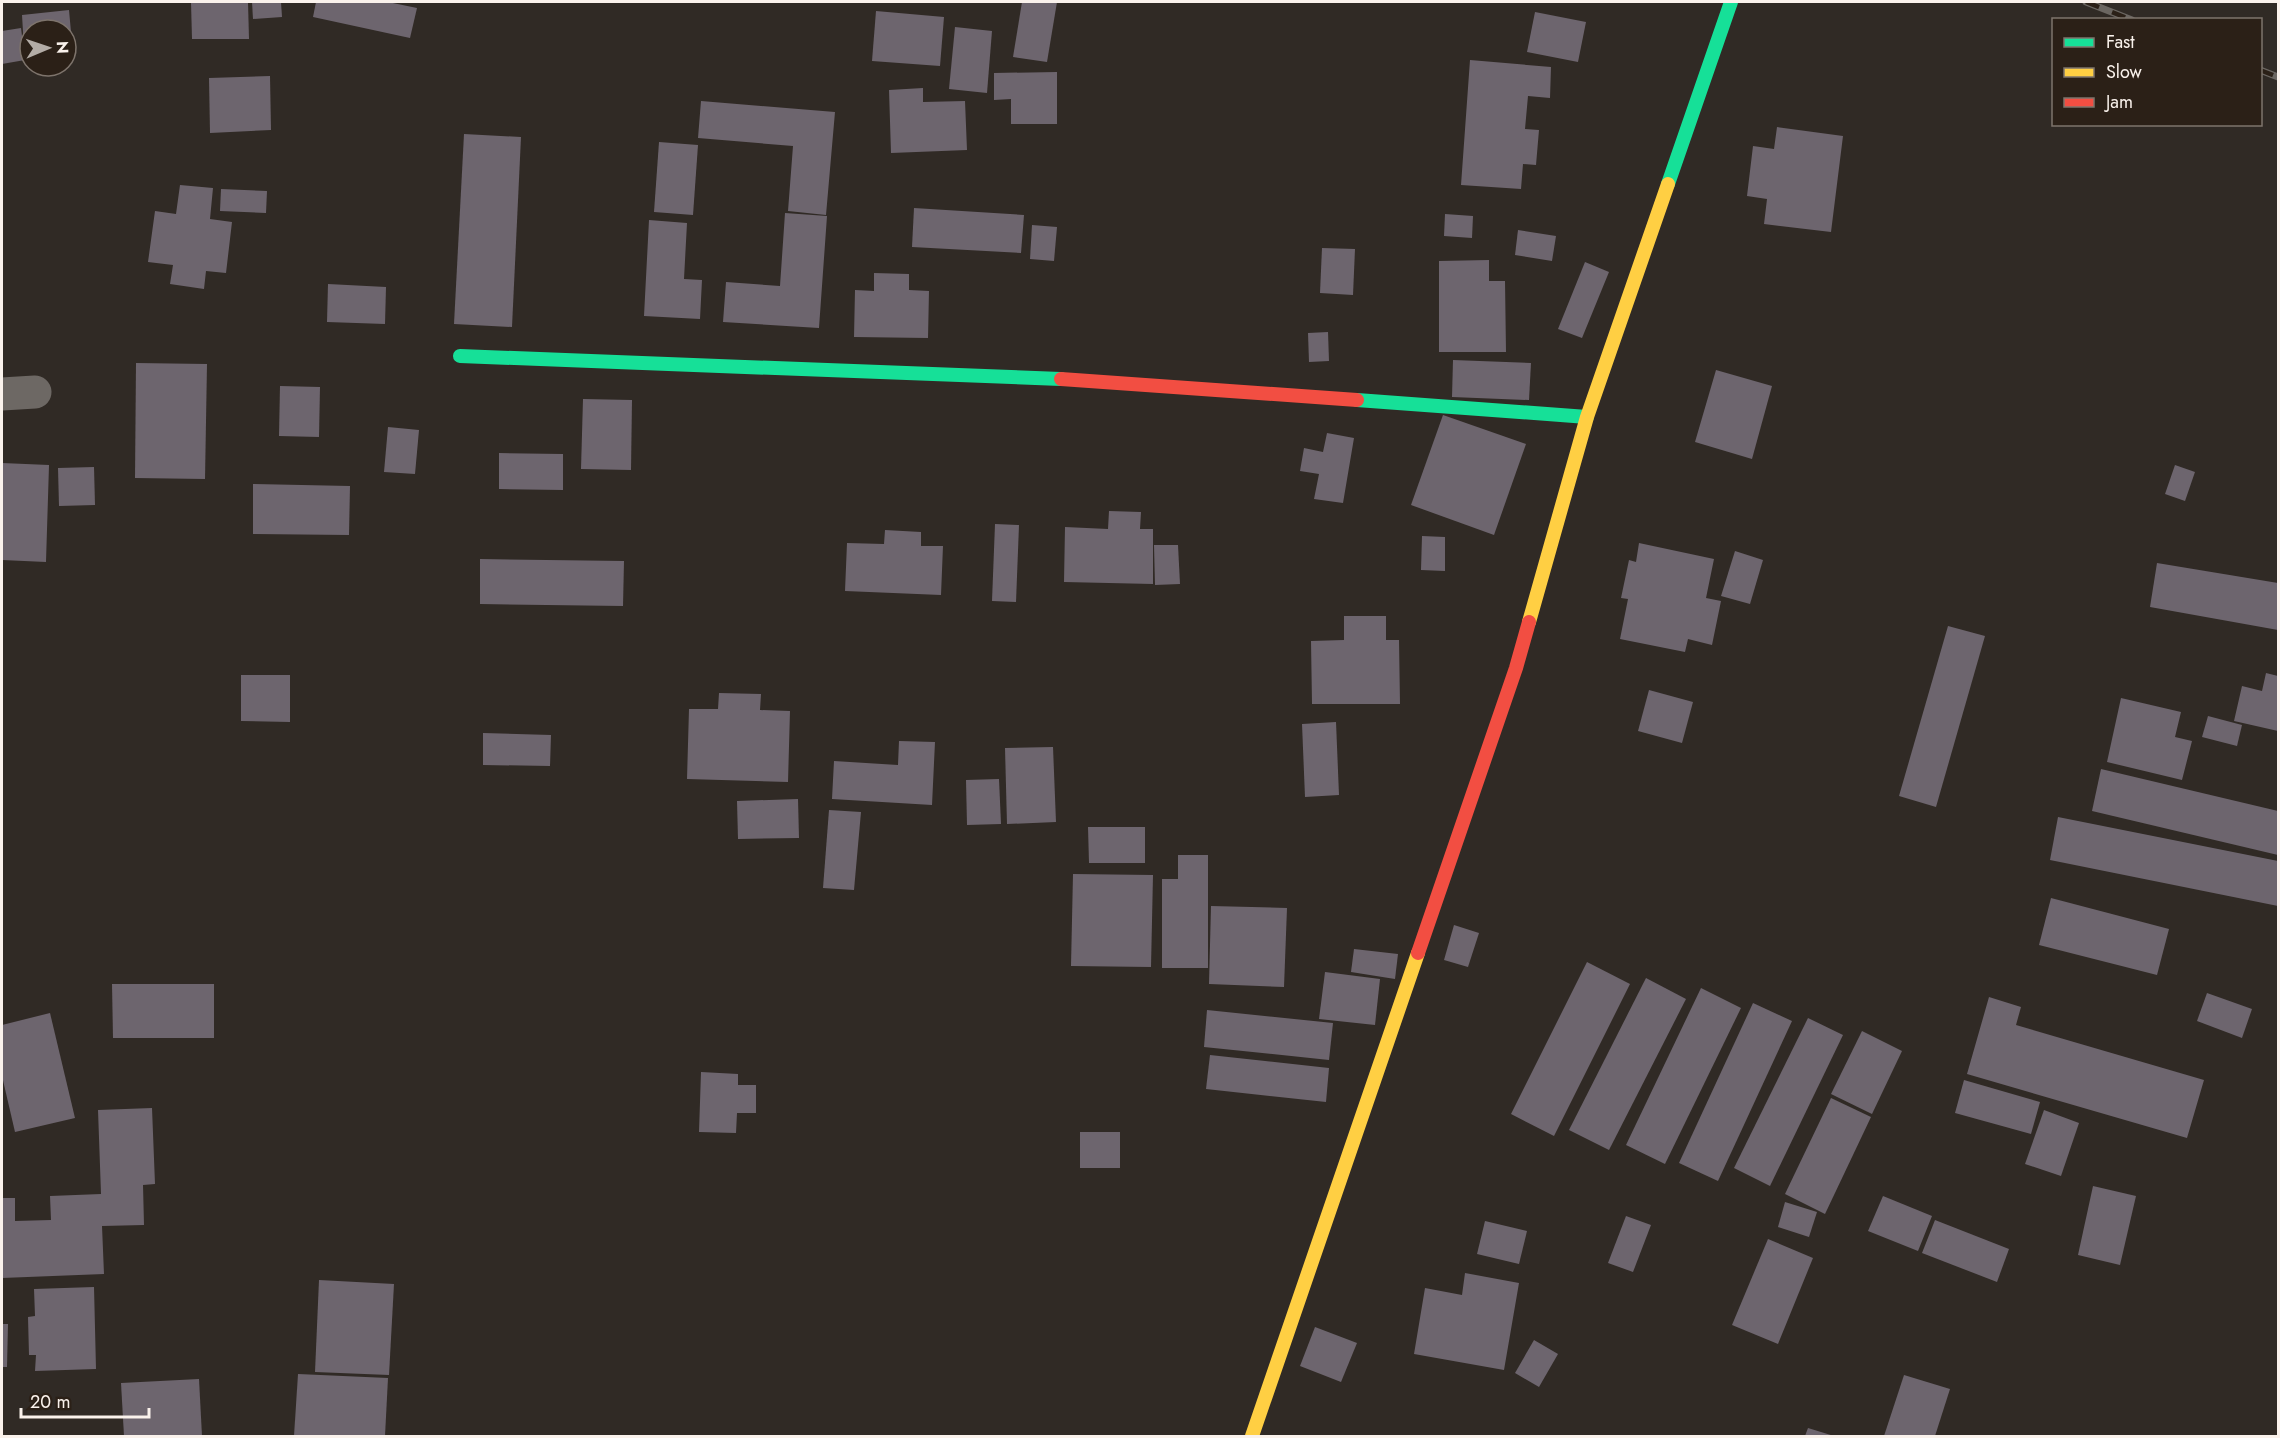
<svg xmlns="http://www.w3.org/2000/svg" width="2280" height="1438" font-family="Jost,sans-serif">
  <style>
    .building { fill: #6d656e }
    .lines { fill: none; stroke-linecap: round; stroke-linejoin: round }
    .street { stroke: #6d6864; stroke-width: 33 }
    .fast { stroke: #16e098; stroke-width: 14 }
    .slow { stroke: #ffcf43; stroke-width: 14 }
    .jam { stroke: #f24e42; stroke-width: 14 }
    .rail-casing { stroke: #6b6661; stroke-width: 7 }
    .rail { stroke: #2b2017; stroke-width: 4.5; stroke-dasharray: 14; stroke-linecap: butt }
  </style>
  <rect width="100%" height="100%" fill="#302a25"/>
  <g class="building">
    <polygon points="191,2 248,2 249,39 192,39"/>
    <polygon points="252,2 281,2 282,17 253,19"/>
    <polygon points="316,2 388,2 417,8 410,38 313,17"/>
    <polygon points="1022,2 1057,2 1047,62 1013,57"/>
    <polygon points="69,10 72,43 66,44 66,30 30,30 30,47 24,48 22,15"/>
    <polygon points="876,11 944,17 940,66 872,61"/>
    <polygon points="1535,12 1586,22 1578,62 1527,52"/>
    <polygon points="955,27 992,31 987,93 949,89"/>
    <polygon points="21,28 25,60 2,64 2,31"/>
    <polygon points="1470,60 1551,67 1550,98 1528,96 1525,129 1539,130 1536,165 1523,164 1521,189 1461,185"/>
    <polygon points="1057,72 1057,124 1011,124 1011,99 994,100 994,73"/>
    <polygon points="270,76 271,130 210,133 209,78"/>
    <polygon points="923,88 923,102 965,101 967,150 891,153 889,90"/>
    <polygon points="701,101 835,112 826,215 788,211 793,146 698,138"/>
    <polygon points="1777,127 1843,136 1831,232 1764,224 1767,199 1747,196 1753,146 1774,149"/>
    <polygon points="464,134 521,137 512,327 454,324"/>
    <polygon points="659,142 698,145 693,215 654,212"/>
    <polygon points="180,185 213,188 210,219 232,222 226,273 206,271 204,289 170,284 173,265 148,262 155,211 176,214"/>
    <polygon points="221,189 267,191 266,213 220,211"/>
    <polygon points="914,208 1024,215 1021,253 912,247"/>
    <polygon points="785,213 827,216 819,328 723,322 726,282 780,286"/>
    <polygon points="1445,214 1473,216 1472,238 1444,236"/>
    <polygon points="649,220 687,223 684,279 702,280 700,319 644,316"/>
    <polygon points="1032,225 1057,227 1054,261 1030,259"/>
    <polygon points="1518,230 1556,236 1552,261 1515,255"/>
    <polygon points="1322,248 1355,249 1353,295 1320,293"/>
    <polygon points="1489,260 1489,281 1505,281 1506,352 1439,352 1439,261"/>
    <polygon points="1585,262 1609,272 1582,338 1558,329"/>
    <polygon points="874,273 909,274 909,290 929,291 928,338 854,337 855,290 874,291"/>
    <polygon points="328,284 386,287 385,324 327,322"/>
    <polygon points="1328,332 1329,361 1309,362 1308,333"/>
    <polygon points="1453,360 1531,363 1529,400 1452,397"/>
    <polygon points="136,363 207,364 205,479 135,478"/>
    <polygon points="1716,370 1772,386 1752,459 1695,442"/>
    <polygon points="280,386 320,387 319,437 279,436"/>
    <polygon points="583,399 632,400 631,470 581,469"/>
    <polygon points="1443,415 1526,444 1494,535 1411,505"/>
    <polygon points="388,427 419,430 415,474 384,472"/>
    <polygon points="1327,433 1354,438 1343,503 1314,499 1319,474 1300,471 1304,448 1323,452"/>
    <polygon points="499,453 563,454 563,490 499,489"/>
    <polygon points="2,463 49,465 46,562 2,560"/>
    <polygon points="2175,465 2195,472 2185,501 2165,494"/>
    <polygon points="94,467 95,505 59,506 58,468"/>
    <polygon points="253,484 350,486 349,535 253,534"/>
    <polygon points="1109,511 1141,512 1140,529 1153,529 1153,584 1064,582 1065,527 1108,529"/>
    <polygon points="995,524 1019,525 1016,602 992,601"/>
    <polygon points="885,530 921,532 921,546 943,546 941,595 845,591 847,543 884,544"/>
    <polygon points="1422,536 1445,537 1445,571 1421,570"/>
    <polygon points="1639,543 1714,559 1706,598 1721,601 1712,645 1688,639 1685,652 1620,639 1628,599 1621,598 1629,560 1636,562"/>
    <polygon points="1154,545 1178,545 1180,584 1155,585"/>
    <polygon points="1735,551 1763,560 1750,604 1721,596"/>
    <polygon points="480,559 624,561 623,606 480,604"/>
    <polygon points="2157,563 2278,583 2278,630 2150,607"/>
    <polygon points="1344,616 1386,616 1386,640 1399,640 1400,704 1312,704 1311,641 1344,640"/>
    <polygon points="1948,626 1985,636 1936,807 1899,796"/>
    <polygon points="2266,673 2278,676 2278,731 2234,721 2242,686 2262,691"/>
    <polygon points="241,675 290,675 290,722 241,721"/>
    <polygon points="1649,690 1693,702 1682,743 1638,731"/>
    <polygon points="719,693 761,694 760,710 790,711 788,782 687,779 689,709 718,709"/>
    <polygon points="2121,698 2181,712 2175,737 2192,741 2182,780 2107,762"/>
    <polygon points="2208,716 2242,725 2237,746 2202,737"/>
    <polygon points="1336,722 1339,795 1305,797 1302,724"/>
    <polygon points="483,733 551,735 550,766 483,765"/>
    <polygon points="899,741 935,742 932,805 832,799 834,761 898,765"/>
    <polygon points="1053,747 1056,822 1007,824 1005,748"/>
    <polygon points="2101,769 2278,811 2278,855 2092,811"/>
    <polygon points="999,779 1001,824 967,825 966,780"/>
    <polygon points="798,799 799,838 738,839 737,801"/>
    <polygon points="829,810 861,812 854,890 823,888"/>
    <polygon points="2058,817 2278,861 2278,906 2050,860"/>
    <polygon points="1088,827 1145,827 1145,863 1089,863"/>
    <polygon points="1178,855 1208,855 1208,968 1162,968 1162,879 1178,879"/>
    <polygon points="1073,874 1153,875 1151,967 1071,966"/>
    <polygon points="2051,898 2169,929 2157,975 2039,945"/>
    <polygon points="1211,906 1287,908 1284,987 1209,984"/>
    <polygon points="1454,925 1479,933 1468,967 1444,960"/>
    <polygon points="1354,949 1398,954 1395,979 1351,972"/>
    <polygon points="1587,962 1630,984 1554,1136 1511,1114"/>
    <polygon points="1325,972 1380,979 1375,1025 1319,1019"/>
    <polygon points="1646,978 1686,999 1609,1150 1569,1130"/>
    <polygon points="112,984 214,984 214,1038 113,1038"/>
    <polygon points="1701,988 1741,1008 1665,1164 1626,1145"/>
    <polygon points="2207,993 2252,1009 2242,1038 2197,1021"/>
    <polygon points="1989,997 2021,1007 2016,1025 2204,1080 2187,1138 1967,1074"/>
    <polygon points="1753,1003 1792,1021 1718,1181 1679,1163"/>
    <polygon points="1207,1010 1333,1023 1329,1060 1204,1047"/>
    <polygon points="50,1013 75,1118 15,1132 2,1076 2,1025"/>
    <polygon points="1808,1018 1843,1035 1770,1186 1734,1168"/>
    <polygon points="1862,1031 1902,1051 1872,1114 1831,1094"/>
    <polygon points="1210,1055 1329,1068 1326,1102 1206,1089"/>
    <polygon points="701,1072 738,1074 738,1085 756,1085 756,1113 737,1113 736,1133 699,1132"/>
    <polygon points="1964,1080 2040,1102 2031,1134 1955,1113"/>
    <polygon points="1831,1098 1871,1117 1825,1214 1785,1194"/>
    <polygon points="152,1108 155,1184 143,1185 144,1225 102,1226 104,1274 2,1278 2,1198 15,1198 15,1221 51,1220 50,1196 101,1194 98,1110"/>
    <polygon points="2044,1110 2079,1123 2061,1176 2025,1164"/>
    <rect x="1080" y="1132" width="40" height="36"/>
    <polygon points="2093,1186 2136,1196 2120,1265 2078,1255"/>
    <polygon points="1883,1196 1932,1216 1918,1251 1868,1231"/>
    <polygon points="1785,1202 1817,1212 1809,1237 1778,1227"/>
    <polygon points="1626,1216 1651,1225 1633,1272 1608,1263"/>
    <polygon points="1935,1220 2009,1249 1997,1282 1922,1253"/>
    <polygon points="1485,1221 1527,1231 1519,1264 1477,1254"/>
    <polygon points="1768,1239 1813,1258 1778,1344 1732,1325"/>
    <polygon points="1465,1273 1519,1283 1504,1370 1414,1354 1425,1288 1462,1295"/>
    <polygon points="319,1280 394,1284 389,1375 315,1372"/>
    <polygon points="94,1287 96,1369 35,1371 36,1355 29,1355 28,1317 35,1316 34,1289"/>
    <polygon points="2,1324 8,1324 7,1367 2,1367"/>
    <polygon points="1315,1327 1357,1343 1341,1382 1300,1366"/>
    <polygon points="1534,1340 1558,1354 1539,1387 1515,1373"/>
    <polygon points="298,1374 388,1378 385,1436 294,1436"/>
    <polygon points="1904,1375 1950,1389 1935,1436 1884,1436"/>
    <polygon points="199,1379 202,1436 124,1436 121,1383"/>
    <polygon points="1808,1428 1834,1436 1805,1436"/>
  </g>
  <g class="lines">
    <polyline class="street" points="2,394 35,392"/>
    <g class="fast">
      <polyline points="1668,184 1731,2"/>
      <polyline points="460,356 1061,379"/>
      <polyline points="1357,400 1587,417"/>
    </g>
    <g class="slow">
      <polyline points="1529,622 1587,417 1668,184"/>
      <polyline points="1252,1436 1418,953"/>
    </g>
    <g class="jam">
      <polyline points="1061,379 1357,400"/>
      <polyline points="1418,953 1516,668 1529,622"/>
    </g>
    <g class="rail-casing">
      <g id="rail">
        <polyline points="2086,2 2132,20"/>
        <polyline points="2260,70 2278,77"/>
      </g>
    </g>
    <use href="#rail" class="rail"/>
  </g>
  <rect width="2280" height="1438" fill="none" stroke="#faf2ec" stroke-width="6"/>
  <rect x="2052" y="18" width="210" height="108" fill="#2b2017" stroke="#7e746c" stroke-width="1.5"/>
  <rect x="2064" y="38" width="30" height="9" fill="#16e098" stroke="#7e746c" stroke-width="1.5"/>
  <text x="2106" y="48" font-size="18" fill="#faf2ec">Fast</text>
  <rect x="2064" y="68" width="30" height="9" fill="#ffcf43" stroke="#7e746c" stroke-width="1.5"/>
  <text x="2106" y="78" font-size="18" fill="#faf2ec">Slow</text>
  <rect x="2064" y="98" width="30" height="9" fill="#f24e42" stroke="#7e746c" stroke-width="1.5"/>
  <text x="2106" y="108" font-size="18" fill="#faf2ec">Jam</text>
  <g transform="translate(48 48) rotate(88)"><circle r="28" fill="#2b2017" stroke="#7e746c" stroke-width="1.5"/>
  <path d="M0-4.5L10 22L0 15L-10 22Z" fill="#b3aca6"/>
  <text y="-9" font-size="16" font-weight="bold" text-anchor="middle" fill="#faf2ec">N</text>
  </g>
  <path d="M21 1408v9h128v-9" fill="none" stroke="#faf2ec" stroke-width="3"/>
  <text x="30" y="1408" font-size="18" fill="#faf2ec" stroke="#2b2017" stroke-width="4.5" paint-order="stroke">20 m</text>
</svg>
